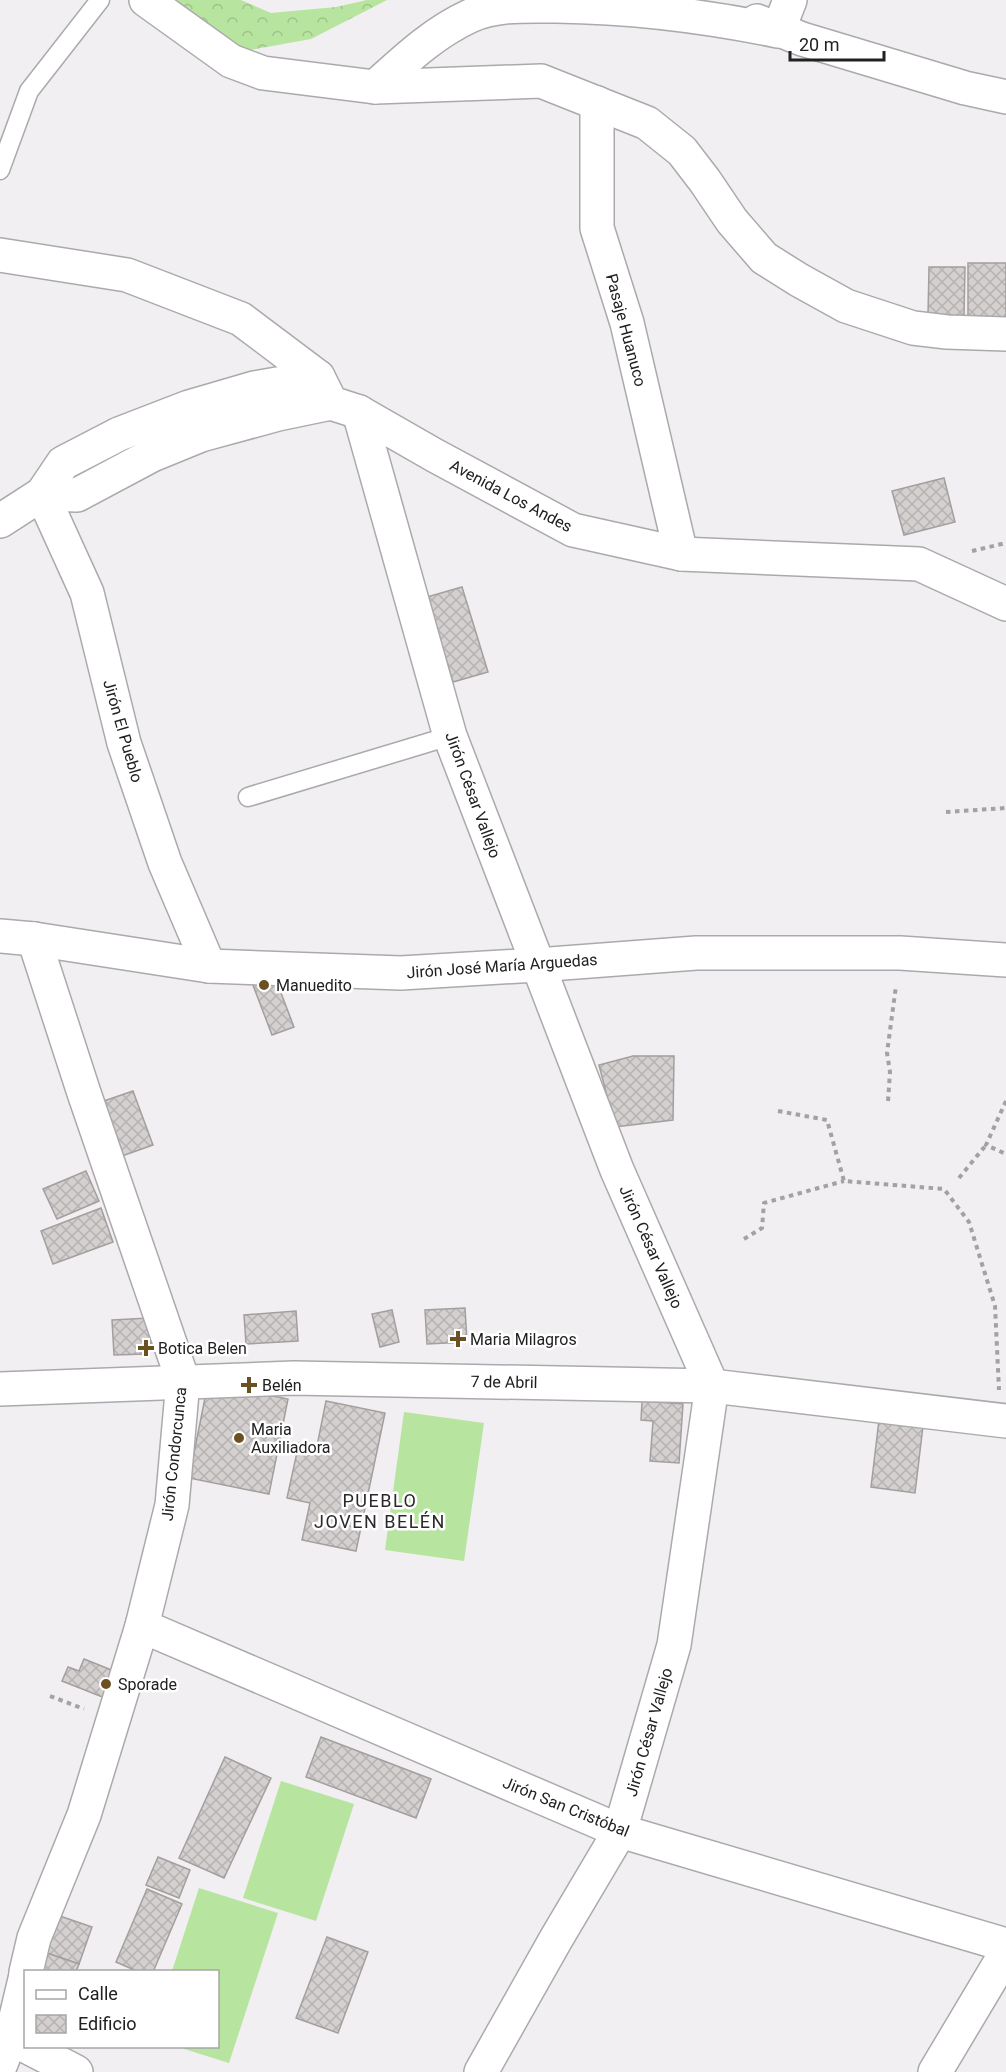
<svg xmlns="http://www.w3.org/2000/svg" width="1006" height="2072" font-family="Roboto,sans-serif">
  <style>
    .grass { fill: #b7e49e }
    .forest { fill: url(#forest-crowns) }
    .building { fill: url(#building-cross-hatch); stroke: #a39f9e; stroke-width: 1.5 }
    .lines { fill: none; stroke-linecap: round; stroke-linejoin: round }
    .lane-casing { stroke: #aba9ad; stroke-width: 21 }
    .street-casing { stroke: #aba9ad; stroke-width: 36 }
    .path { stroke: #a2a1a3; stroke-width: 4; stroke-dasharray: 4.5 4.5; stroke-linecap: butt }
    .lane { stroke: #fff; stroke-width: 18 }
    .street { stroke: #fff; stroke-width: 33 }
    .poi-dot { fill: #6b5122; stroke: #fff; stroke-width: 2 }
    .labels { text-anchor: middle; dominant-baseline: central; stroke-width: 5; stroke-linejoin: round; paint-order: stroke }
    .street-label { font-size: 16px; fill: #222122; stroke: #fff }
    .poi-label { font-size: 16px; fill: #222122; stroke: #fff; text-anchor: start }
    .neighbourhood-label { font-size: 18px; letter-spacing: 1.5px; fill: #2b292c; stroke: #fff }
  </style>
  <defs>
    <pattern id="forest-crowns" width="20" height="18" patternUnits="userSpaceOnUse" patternTransform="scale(1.5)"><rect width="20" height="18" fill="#b7e49e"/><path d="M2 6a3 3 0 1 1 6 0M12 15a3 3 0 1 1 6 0" fill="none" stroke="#9dc388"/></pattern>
    <pattern id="building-cross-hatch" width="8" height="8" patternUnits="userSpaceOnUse" patternTransform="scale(1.5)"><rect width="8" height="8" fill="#d4d0cf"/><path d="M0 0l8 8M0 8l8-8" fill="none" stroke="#b6b2b1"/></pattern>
  </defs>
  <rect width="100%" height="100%" fill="#f1eff2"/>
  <g class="grass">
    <polygon points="404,1412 484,1423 464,1561 385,1550"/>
    <polygon points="281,1781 354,1804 316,1921 243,1898"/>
    <polygon points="199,1888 278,1913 229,2063 178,2047 218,2046 218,1972 172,1971"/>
  </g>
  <polygon class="forest" points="147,0 241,0 271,13 336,7 367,0 387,0 311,39 228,54"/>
  <g class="building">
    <rect x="968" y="263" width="38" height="54"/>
    <polygon points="929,267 965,267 964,316 928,315"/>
    <polygon points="944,478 955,522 904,535 892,491"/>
    <polygon points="462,587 488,672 453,682 427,597"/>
    <polygon points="273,972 294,1027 272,1035 251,980"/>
    <polygon points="633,1056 674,1056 673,1120 615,1127 599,1065"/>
    <polygon points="133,1091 153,1145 119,1157 98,1103"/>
    <polygon points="86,1171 99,1201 57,1219 43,1189"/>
    <polygon points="101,1208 113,1242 53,1264 41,1231"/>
    <polygon points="465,1308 467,1342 427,1344 425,1310"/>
    <polygon points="392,1310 399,1342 380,1347 372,1314"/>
    <polygon points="296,1311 298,1341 246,1344 244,1315"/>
    <polygon points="149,1318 151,1347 146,1354 114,1355 112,1320"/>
    <polygon points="208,1383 288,1399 269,1494 189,1478"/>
    <polygon points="326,1401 385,1413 356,1551 302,1540 310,1503 287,1498 299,1443 317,1446"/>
    <polygon points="642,1401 683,1404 679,1463 650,1461 653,1421 641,1420"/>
    <polygon points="879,1420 923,1426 915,1493 871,1487"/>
    <polygon points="84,1659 114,1671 105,1698 62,1681 68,1667 79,1671"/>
    <polygon points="321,1737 431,1779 416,1818 306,1777"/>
    <polygon points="225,1757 271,1778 224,1878 179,1858"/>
    <polygon points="158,1857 190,1870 179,1898 146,1885"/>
    <polygon points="147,1889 182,1904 153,1972 139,1972 116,1962"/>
    <polygon points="57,1915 92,1927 79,1964 44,1952"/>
    <polygon points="327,1937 368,1952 338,2033 296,2018"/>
    <polygon points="44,1952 79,1964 76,1972 37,1972"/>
  </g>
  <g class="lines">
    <g class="lane-casing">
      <g id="lane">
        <polyline points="0,170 29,91 100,0"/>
        <polyline points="248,797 450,736"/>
      </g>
    </g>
    <g class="street-casing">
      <g id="street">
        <polyline points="146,0 231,61 263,73 375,87 541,81 647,123 682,151 705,181 732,221 764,258 799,280 846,306 913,328 947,332 1006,334"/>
        <polyline points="757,21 802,39 965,88 1006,97"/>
        <path d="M 375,87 C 405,60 433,33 470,16 C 497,4 527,6 556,6 C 630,7 705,16 778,31 L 790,0"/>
        <polyline points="597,103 597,228 627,323 681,554"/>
        <polyline points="0,255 127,275 241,319 318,377 331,403 359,412 434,455 573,530 681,554 919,564 1006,604"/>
        <polyline points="359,412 450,736 617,1170 712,1386 674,1645 620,1831 556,1939 481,2072"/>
        <polyline points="42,494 87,593 124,743 165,863 209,966"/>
        <polyline points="42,494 77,495 152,455 201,435 278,414 331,403"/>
        <polyline points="0,521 42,494 63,463 119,434 189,407 254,388 318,377"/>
        <polyline points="0,936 34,939 209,966 401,973 537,965 696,953 900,953 1006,960"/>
        <polyline points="0,1389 294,1378 712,1386 1006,1421"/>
        <polyline points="142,1626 620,1831 1006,1945"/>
        <polyline points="26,1972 34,1938 84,1815 142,1626 172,1505 183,1381 84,1093 34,939"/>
        <polyline points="26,2046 76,2072"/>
        <polyline points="0,2066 11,2038 26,1975"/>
        <polyline points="935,2072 1006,1953"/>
      </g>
    </g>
    <g class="path">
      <polyline points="972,551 1006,543"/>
      <polyline points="946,812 1006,808"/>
      <polyline points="888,1101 890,1072 887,1053 896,986"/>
      <polyline points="1006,1101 986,1145 1006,1154"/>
      <polyline points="778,1111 827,1120 844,1181 944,1189 969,1222 995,1306 999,1390"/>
      <polyline points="959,1178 986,1145"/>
      <polyline points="744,1239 762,1228 764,1203 844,1181"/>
      <polyline points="50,1696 84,1709"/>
    </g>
    <use href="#lane" class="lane"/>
    <use href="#street" class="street"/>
  </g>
  <g class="poi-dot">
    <circle cx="264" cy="985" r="6"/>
    <path d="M455 1330h6v6h6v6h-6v6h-6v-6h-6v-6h6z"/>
    <path d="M143 1339h6v6h6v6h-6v6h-6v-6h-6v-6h6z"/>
    <path d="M246 1376h6v6h6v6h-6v6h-6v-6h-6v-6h6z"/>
    <circle cx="239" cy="1438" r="6"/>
    <circle cx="106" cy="1684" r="6"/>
  </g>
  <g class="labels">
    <g class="street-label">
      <text transform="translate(626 330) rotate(75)">Pasaje Huanuco</text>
      <text transform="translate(511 496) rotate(28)">Avenida Los Andes</text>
      <text transform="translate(123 731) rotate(74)">Jirón El Pueblo</text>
      <text transform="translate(473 795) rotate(70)">Jirón César Vallejo</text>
      <text transform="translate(502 966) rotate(-4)">Jirón José María Arguedas</text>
      <text transform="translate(651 1247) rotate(66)">Jirón César Vallejo</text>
      <text transform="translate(504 1382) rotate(1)">7 de Abril</text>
      <text transform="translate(174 1454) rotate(-84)">Jirón Condorcunca</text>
      <text transform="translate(649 1732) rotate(-74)">Jirón César Vallejo</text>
      <text transform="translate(566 1807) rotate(22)">Jirón San Cristóbal</text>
    </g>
    <g class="poi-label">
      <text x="276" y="985">Manuedito</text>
      <text x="470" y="1339">Maria Milagros</text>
      <text x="158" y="1348">Botica Belen</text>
      <text x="262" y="1385">Belén</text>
      <text x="251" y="1429">Maria<tspan x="251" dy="18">Auxiliadora</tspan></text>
      <text x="118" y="1684">Sporade</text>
    </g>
    <g class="neighbourhood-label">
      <text x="380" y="1500">PUEBLO<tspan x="380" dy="21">JOVEN BELÉN</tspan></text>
    </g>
  </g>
  <rect x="24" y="1970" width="195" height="78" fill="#ffffff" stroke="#a7a6a7" stroke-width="1.5"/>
  <rect x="36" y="1990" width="30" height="9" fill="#ffffff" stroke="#a7a6a7" stroke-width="1.5"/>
  <text x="78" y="2000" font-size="18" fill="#222122">Calle</text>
  <rect x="36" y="2015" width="30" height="18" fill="url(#building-cross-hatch)" stroke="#a7a6a7" stroke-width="1.5"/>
  <text x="78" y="2030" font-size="18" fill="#222122">Edificio</text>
  <path d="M790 51v9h94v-9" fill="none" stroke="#222122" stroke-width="3"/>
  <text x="799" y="51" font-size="18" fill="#222122" stroke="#ffffff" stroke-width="4.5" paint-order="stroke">20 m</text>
</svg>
